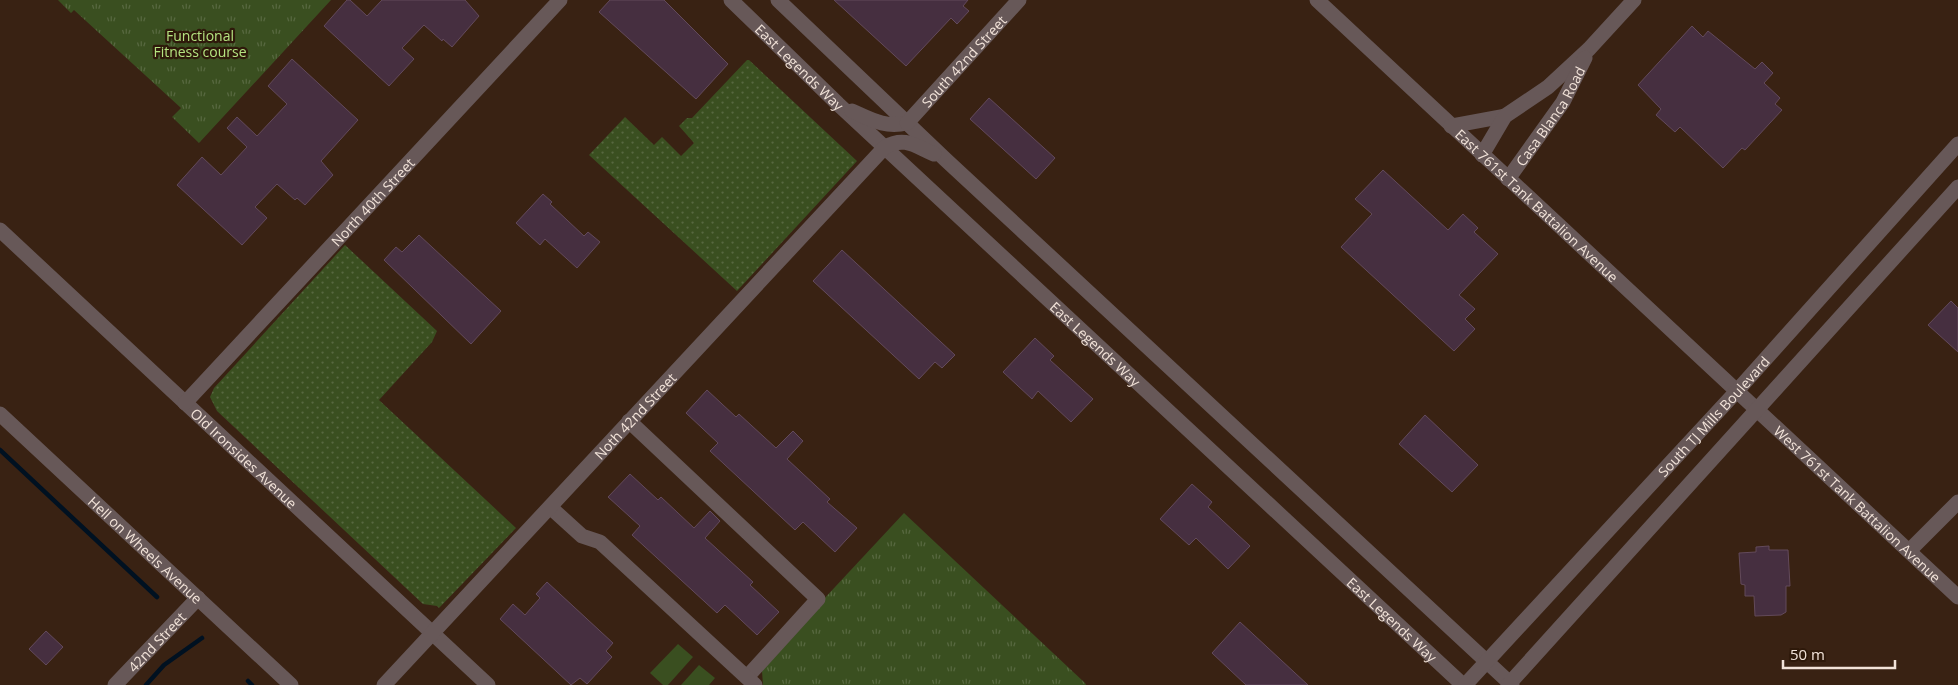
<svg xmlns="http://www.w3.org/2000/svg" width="1958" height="685" font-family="'Open Sans',sans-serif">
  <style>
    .grass { fill: url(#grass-dots) }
    .park { fill: url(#park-tufts) }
    .pitch { fill: #3a4f20 }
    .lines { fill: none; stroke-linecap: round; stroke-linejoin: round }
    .stream { stroke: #001121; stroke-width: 4.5 }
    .building { fill: #462f40; stroke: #634a5b }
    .minor { stroke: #675858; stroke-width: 15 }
    .labels { text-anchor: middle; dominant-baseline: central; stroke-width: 4.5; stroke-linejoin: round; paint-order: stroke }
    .park-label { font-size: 14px; fill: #b4e380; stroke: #2e190a }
    .street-label { font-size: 14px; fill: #f2e3d9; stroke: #2e190a }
  </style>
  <defs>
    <pattern id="grass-dots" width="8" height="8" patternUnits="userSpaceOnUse" patternTransform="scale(1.25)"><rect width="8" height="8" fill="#3a4f20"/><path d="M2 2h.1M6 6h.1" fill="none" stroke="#576840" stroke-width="1.8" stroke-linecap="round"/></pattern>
    <pattern id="park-tufts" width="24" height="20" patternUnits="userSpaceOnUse" patternTransform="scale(1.25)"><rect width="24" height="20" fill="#3a4f20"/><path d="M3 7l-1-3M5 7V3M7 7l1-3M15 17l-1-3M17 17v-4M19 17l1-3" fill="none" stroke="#576840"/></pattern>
  </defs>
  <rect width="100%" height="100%" fill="#392213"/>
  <g class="grass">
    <polygon points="747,60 749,60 857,161 737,291 589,155 625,117 654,145 662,137 681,156 694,143 679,126 687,118 692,118"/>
    <polygon points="345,245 437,331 432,342 379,400 516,528 439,608 437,606 423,604 217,411 210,397 214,388"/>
  </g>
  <g class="park">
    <polygon points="58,0 331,0 199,143 172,117 181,108 74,10 71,13"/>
    <polygon points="904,513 1085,683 1086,685 763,685 762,671 767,660"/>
  </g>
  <g class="pitch">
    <polygon points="678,644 693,657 668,685 663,685 650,673"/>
    <polygon points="699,665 715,678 709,685 681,685"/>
  </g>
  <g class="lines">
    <g class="stream">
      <polyline points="0,450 157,597"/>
      <polyline points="248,681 252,685"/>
      <polyline points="146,685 164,665 202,638"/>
    </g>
  </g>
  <g class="building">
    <polygon points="347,0 350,0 367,16 382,0 465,0 479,16 452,47 443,39 442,41 424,25 402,48 414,59 389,86 324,26"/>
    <polygon points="610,0 664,0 728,64 696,99 599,12"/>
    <polygon points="834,0 968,0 963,6 969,11 957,24 951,18 906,66"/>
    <polygon points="1692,26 1703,37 1708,31 1755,69 1762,62 1773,73 1764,83 1780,98 1775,104 1782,110 1745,150 1742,148 1723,168 1680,127 1675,132 1656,115 1661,109 1638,85"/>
    <polygon points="292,59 358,120 321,161 333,175 305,205 297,198 295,200 277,184 255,207 267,218 242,245 177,185 202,157 221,175 247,147 227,128 237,117 257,136 287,104 268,86"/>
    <polygon points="989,98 1055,158 1036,179 970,119"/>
    <polygon points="1383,170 1448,230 1463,214 1478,228 1474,232 1498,254 1459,295 1475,309 1465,319 1475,329 1454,351 1341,247 1372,214 1355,199"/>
    <polygon points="543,194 552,202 550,204 584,236 588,232 600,242 577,268 545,239 540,245 516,223"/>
    <polygon points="419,235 501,311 471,344 384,260 396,247 402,252"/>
    <polygon points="842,250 955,355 942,368 935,362 919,379 813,281"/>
    <polygon points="1951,301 1958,308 1958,352 1928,325"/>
    <polygon points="1035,338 1054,356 1050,360 1093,399 1071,422 1038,391 1032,399 1003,372"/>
    <polygon points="707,390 736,417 739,414 776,448 793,431 803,441 787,459 830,499 827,502 857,528 835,552 803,522 795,530 710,451 718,443 686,413"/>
    <polygon points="1425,415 1478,465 1452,492 1399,444"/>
    <polygon points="630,474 658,500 661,497 694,528 710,511 720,521 705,538 753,582 750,585 779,612 757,635 725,605 717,613 632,535 640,526 608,497"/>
    <polygon points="1192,484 1212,502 1208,507 1250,546 1228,569 1196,538 1189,545 1160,519"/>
    <polygon points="1769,546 1769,550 1788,550 1790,586 1786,586 1786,612 1781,615 1755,616 1754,596 1745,596 1745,585 1741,584 1739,553 1756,552 1756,547"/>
    <polygon points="547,582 613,643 606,651 612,657 587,684 580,678 571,685 500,619 513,604 525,615 540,598 536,594"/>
    <polygon points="1240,622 1308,685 1246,685 1212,653"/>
    <polygon points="46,631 63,647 46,665 29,649"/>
  </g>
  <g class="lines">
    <g class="minor">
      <path id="s1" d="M 731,0 L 838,104 L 1463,685"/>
      <polyline points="778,0 946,160 1512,685"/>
      <path id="s2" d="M 1317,0 L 1958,597"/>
      <path d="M 852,111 C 872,120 885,128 907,123"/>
      <path id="s3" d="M 907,123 L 1019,0"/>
      <polyline points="1451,126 1505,116"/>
      <polyline points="1482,155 1505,116 1548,87 1589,49 1634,0"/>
      <path id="s4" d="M 1508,179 L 1563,102 L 1585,58"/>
      <path id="s5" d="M 0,230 L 488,685"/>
      <path id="s6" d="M 185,403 L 560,0"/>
      <path id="s7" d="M 0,414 L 291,685"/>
      <polyline points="629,421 818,599 747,677"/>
      <polyline points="550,507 582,536 600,542 755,685"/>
      <polyline points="1909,551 1958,502"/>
      <path id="s8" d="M 115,685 L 198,598"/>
      <path id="s9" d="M 384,685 L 885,147 C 905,136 915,146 934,154"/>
      <path id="s10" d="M 1465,685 L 1736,392 L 1958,144"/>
      <polyline points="1508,685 1958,187"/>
    </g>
  </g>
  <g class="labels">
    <g class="park-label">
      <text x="200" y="35">Functional<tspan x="200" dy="16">Fitness course</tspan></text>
    </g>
    <g class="street-label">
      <text stroke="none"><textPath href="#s3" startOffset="84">South 42nd Street</textPath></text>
      <text stroke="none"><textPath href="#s1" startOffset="96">East Legends Way</textPath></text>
      <text stroke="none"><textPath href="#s4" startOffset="76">Casa Blanca Road</textPath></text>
      <text stroke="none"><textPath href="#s6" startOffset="275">North 40th Street</textPath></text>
      <text stroke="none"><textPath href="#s2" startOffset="301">East 761st Tank Battalion Avenue</textPath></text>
      <text stroke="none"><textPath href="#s1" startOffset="501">East Legends Way</textPath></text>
      <text stroke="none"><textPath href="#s9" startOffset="368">Noth 42nd Street</textPath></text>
      <text stroke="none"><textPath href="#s10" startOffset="366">South TJ Mills Boulevard</textPath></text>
      <text stroke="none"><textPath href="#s5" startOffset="334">Old Ironsides Avenue</textPath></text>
      <text stroke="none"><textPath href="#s2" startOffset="739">West 761st Tank Battalion Avenue</textPath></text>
      <text stroke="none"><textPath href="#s7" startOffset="199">Hell on Wheels Avenue</textPath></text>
      <text stroke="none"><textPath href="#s1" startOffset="906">East Legends Way</textPath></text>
      <text stroke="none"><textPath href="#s8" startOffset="60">42nd Street</textPath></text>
    </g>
  </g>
  <path d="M1783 660v8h112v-8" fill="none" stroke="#f2e3d9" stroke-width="2.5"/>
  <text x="1790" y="660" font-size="15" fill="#f2e3d9" stroke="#2e190a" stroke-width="4" paint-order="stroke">50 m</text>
</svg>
